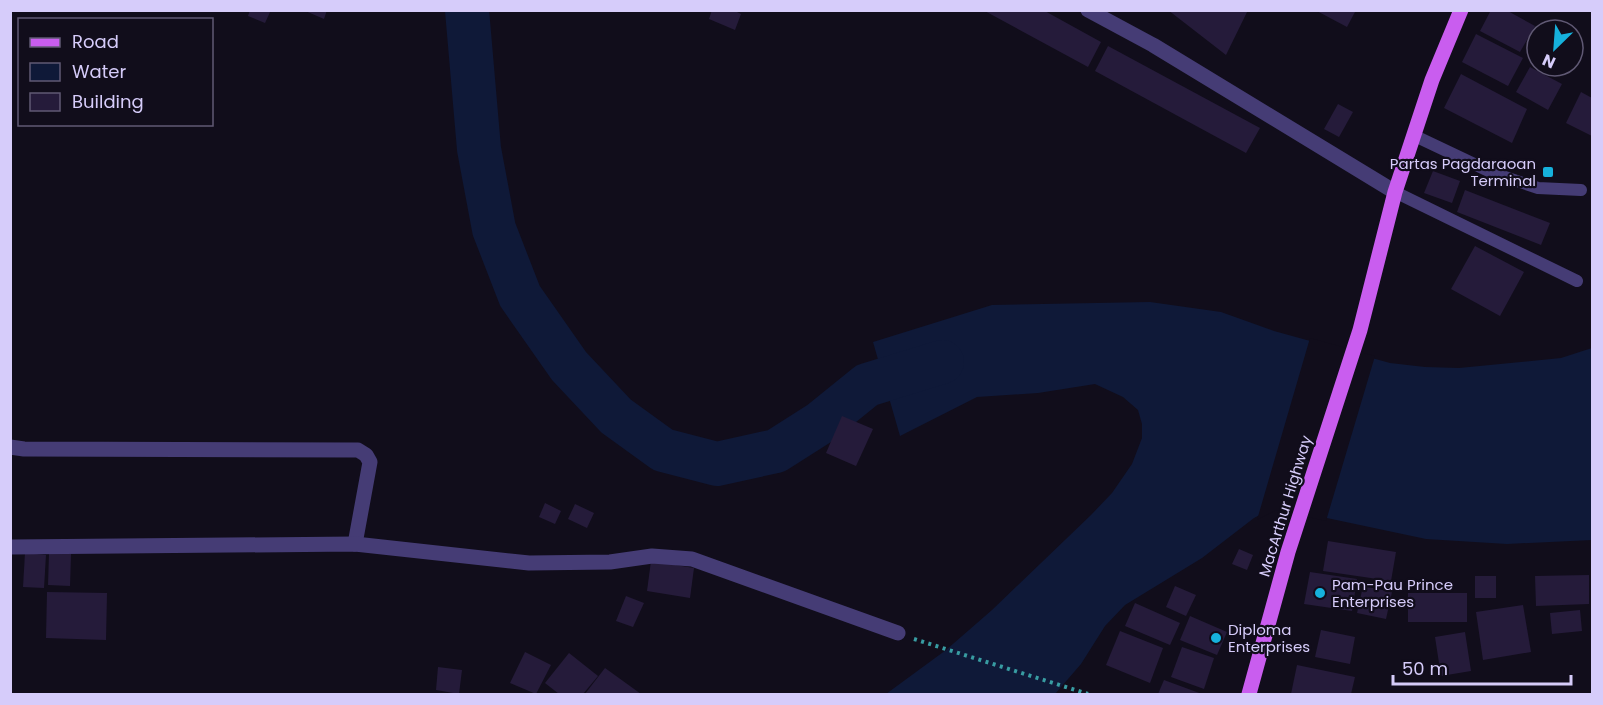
<svg xmlns="http://www.w3.org/2000/svg" width="1603" height="705" font-family="Poppins,sans-serif">
  <style>
    .water { fill: #0f1938 }
    .pier { fill: #110d1b }
    .lines { fill: none; stroke-linecap: round; stroke-linejoin: round }
    .river { stroke: #0f1938; stroke-width: 44 }
    .building { fill: #251b3a }
    .path { stroke: #389ca2; stroke-width: 4; stroke-dasharray: 3 4.5; stroke-linecap: butt }
    .lane { stroke: #453c75; stroke-width: 12 }
    .street { stroke: #453c75; stroke-width: 15 }
    .primary { stroke: #c95def; stroke-width: 15 }
    .poi-dot { fill: #16b1dc; stroke: #110d1b; stroke-width: 2 }
    .labels { text-anchor: middle; dominant-baseline: central; stroke-width: 4.5; stroke-linejoin: round; paint-order: stroke }
    .poi-label { font-size: 15px; fill: #d6ccfa; stroke: #110d1b; text-anchor: start }
    .street-label { font-size: 15px; fill: #d6ccfa; stroke: #110d1b }
  </style>
  <rect width="100%" height="100%" fill="#110d1b"/>
  <polygon class="water" points="1150,302 1221,312 1274,331 1390,363 1425,367 1459,368 1561,358 1592,348 1592,540 1507,544 1426,539 1275,507 1254,518 1202,558 1125,605 1105,626 1081,664 1055,694 886,694 946,650 992,610 1091,515 1112,493 1132,464 1142,438 1142,424 1138,410 1123,397 1095,384 1038,393 977,397 900,436 873,342 992,305"/>
  <polygon class="pier" points="1310,338 1375,356 1326,521 1276,510 1257,520"/>
  <g class="lines">
    <polyline class="river" points="467,10 479,149 494,229 520,296 569,366 616,416 663,450 717,464 776,451 820,423 867,385 942,362"/>
  </g>
  <g class="building">
    <polygon points="250,10 271,10 265,23 248,16"/>
    <polygon points="303,10 327,10 324,19"/>
    <polygon points="712,10 733,10 741,14 735,30 709,19"/>
    <polygon points="983,10 1043,10 1101,42 1088,67"/>
    <polygon points="1168,10 1248,10 1226,55"/>
    <polygon points="1315,10 1356,10 1347,27"/>
    <polygon points="1491,10 1506,10 1535,26 1520,52 1480,31"/>
    <polygon points="1476,34 1523,58 1508,86 1462,62"/>
    <polygon points="1108,46 1260,128 1246,153 1095,71"/>
    <polygon points="1530,67 1562,84 1548,110 1516,92"/>
    <polygon points="1461,74 1527,109 1512,143 1444,108"/>
    <polygon points="1581,92 1592,98 1592,136 1566,123"/>
    <polygon points="1338,104 1353,112 1339,137 1324,129"/>
    <polygon points="1433,171 1460,181 1452,203 1424,193"/>
    <polygon points="1465,190 1550,223 1541,245 1457,212"/>
    <polygon points="1475,246 1524,272 1500,316 1451,289"/>
    <polygon points="842,416 873,429 856,466 826,453"/>
    <polygon points="545,503 561,511 555,524 539,517"/>
    <polygon points="575,504 594,513 587,528 568,519"/>
    <polygon points="1328,541 1396,552 1391,581 1323,571"/>
    <polygon points="1239,549 1253,555 1247,570 1232,564"/>
    <polygon points="25,553 46,555 44,588 23,587"/>
    <polygon points="49,553 71,554 70,586 48,585"/>
    <polygon points="651,561 694,568 690,598 647,591"/>
    <polygon points="1310,572 1357,579 1352,611 1304,604"/>
    <polygon points="1589,575 1589,604 1536,606 1535,576"/>
    <rect x="1475" y="576" width="21" height="22"/>
    <polygon points="1175,586 1196,595 1186,616 1166,607"/>
    <polygon points="1363,586 1392,592 1386,619 1357,613"/>
    <polygon points="47,592 107,593 106,640 46,638"/>
    <rect x="1408" y="593" width="59" height="29"/>
    <polygon points="626,596 644,603 633,627 616,621"/>
    <polygon points="1135,603 1180,623 1170,645 1125,626"/>
    <polygon points="1523,605 1531,652 1483,660 1476,612"/>
    <polygon points="1580,610 1582,631 1552,634 1550,613"/>
    <polygon points="1190,616 1227,632 1217,655 1180,640"/>
    <polygon points="1321,630 1355,637 1350,664 1315,657"/>
    <polygon points="1120,631 1163,648 1150,683 1106,665"/>
    <polygon points="1465,632 1471,671 1441,676 1435,637"/>
    <polygon points="1182,647 1214,658 1204,689 1171,677"/>
    <polygon points="525,652 551,665 536,694 510,683"/>
    <polygon points="569,653 598,676 583,694 559,694 545,683"/>
    <polygon points="1297,665 1355,677 1351,694 1291,694"/>
    <polygon points="438,667 462,670 459,694 436,690"/>
    <polygon points="605,668 641,694 585,694"/>
    <polygon points="1164,680 1202,694 1158,694"/>
  </g>
  <g class="lines">
    <polyline class="path" points="914,639 1088,694"/>
    <g class="lane">
      <polyline points="1415,136 1493,173 1538,188 1581,190"/>
      <polyline points="1395,192 1577,281"/>
    </g>
    <g class="street">
      <polyline points="1088,10 1153,45 1395,192"/>
      <polyline points="10,447 24,449 358,450 366,455 370,462 355,544"/>
      <polyline points="10,547 355,544 529,563 610,562 652,556 692,559 898,633"/>
    </g>
    <polyline class="primary" points="1249,694 1288,552 1360,330 1395,192 1432,80 1461,10"/>
  </g>
  <g class="poi-dot">
    <rect x="1542" y="166" width="12" height="12" rx="3"/>
    <circle cx="1320" cy="593" r="6"/>
    <circle cx="1216" cy="638" r="6"/>
  </g>
  <g class="labels">
    <g class="poi-label">
      <text x="1536" y="163" text-anchor="end">Partas Pagdaraoan<tspan x="1536" dy="17">Terminal</tspan></text>
      <text x="1332" y="584">Pam-Pau Prince<tspan x="1332" dy="17">Enterprises</tspan></text>
      <text x="1228" y="629">Diploma<tspan x="1228" dy="17">Enterprises</tspan></text>
    </g>
    <g class="street-label">
      <text transform="translate(1285 506) rotate(-73)">MacArthur Highway</text>
    </g>
  </g>
  <rect width="1603" height="705" fill="none" stroke="#d6ccfa" stroke-width="24"/>
  <rect x="18" y="18" width="195" height="108" fill="#110d1b" stroke="#605974" stroke-width="1.5"/>
  <rect x="30" y="38" width="30" height="9" fill="#c95def" stroke="#605974" stroke-width="1.5"/>
  <text x="72" y="48" font-size="18" fill="#d6ccfa">Road</text>
  <rect x="30" y="63" width="30" height="18" fill="#0f1938" stroke="#605974" stroke-width="1.5"/>
  <text x="72" y="78" font-size="18" fill="#d6ccfa">Water</text>
  <rect x="30" y="93" width="30" height="18" fill="#251b3a" stroke="#605974" stroke-width="1.5"/>
  <text x="72" y="108" font-size="18" fill="#d6ccfa">Building</text>
  <g transform="translate(1555 48) rotate(205)"><circle r="28" fill="#110d1b" stroke="#605974" stroke-width="1.5"/>
  <path d="M0-4.5L10 22L0 15L-10 22Z" fill="#16b1dc"/>
  <text y="-9" font-size="16" font-weight="bold" text-anchor="middle" fill="#d6ccfa">N</text>
  </g>
  <path d="M1393 675v9h178v-9" fill="none" stroke="#d6ccfa" stroke-width="3"/>
  <text x="1402" y="675" font-size="18" fill="#d6ccfa" stroke="#110d1b" stroke-width="4.5" paint-order="stroke">50 m</text>
</svg>
